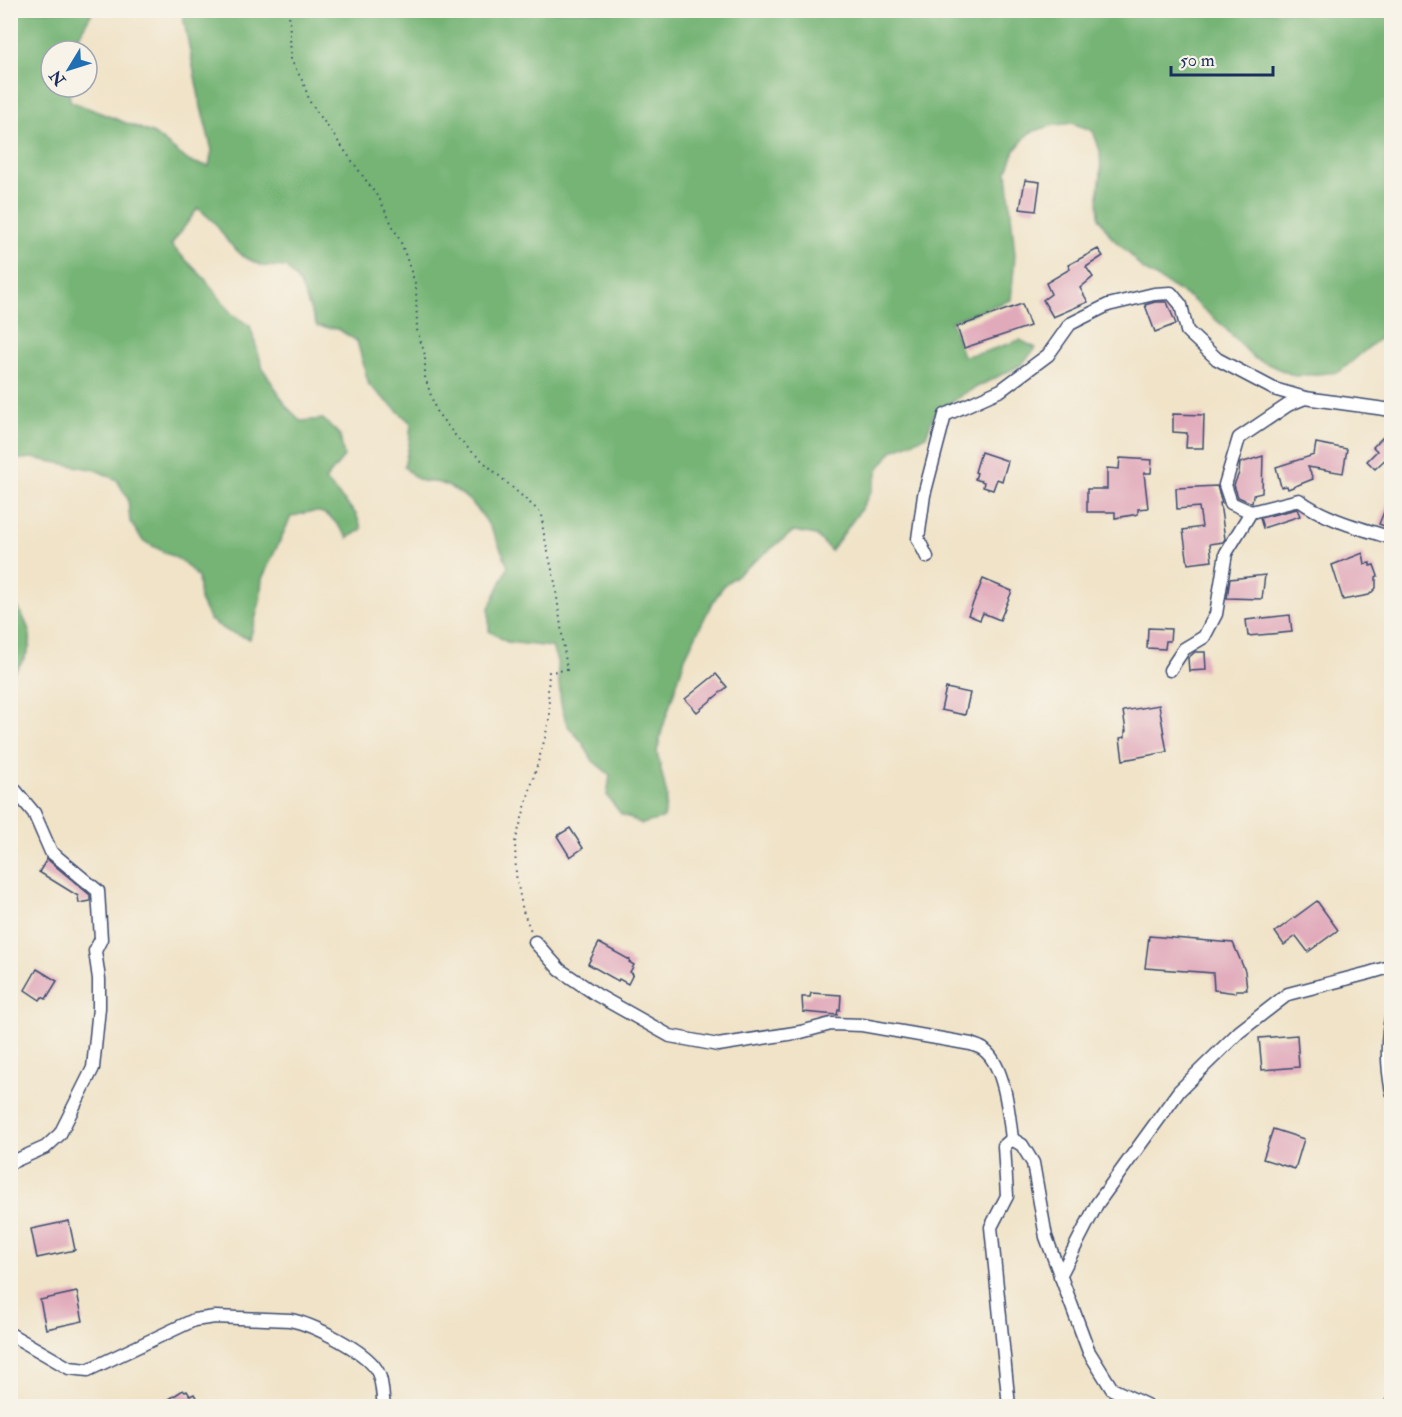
<svg xmlns="http://www.w3.org/2000/svg" width="1402" height="1417" font-family="'IM FELL Double Pica',serif">
  <style>
    .forest { fill: #74b475; stroke: #48726a; stroke-width: 1.5 }
    .building { fill: #e1aabb }
    .lines { fill: none; stroke-linecap: round; stroke-linejoin: round }
    .street-casing { stroke: #3b4a6e; stroke-width: 15 }
    .path { stroke: #3b4a6e; stroke-width: 2; stroke-dasharray: 1.5 4.5; stroke-linecap: butt }
    .street { stroke: #fff; stroke-width: 12 }
  </style>
  <rect width="100%" height="100%" fill="#f7f3e8"/>
  <filter id="ink" filterUnits="userSpaceOnUse"><feTurbulence type="fractalNoise" baseFrequency=".0167" numOctaves="2"/><feDisplacementMap in="SourceGraphic" scale="12" xChannelSelector="R" yChannelSelector="G"/><feConvolveMatrix kernelMatrix="1 2 1 2 8 2 1 2 1" color-interpolation-filters="sRGB"/></filter>
  <filter id="wash" filterUnits="userSpaceOnUse"><feTurbulence type="fractalNoise" baseFrequency=".008" numOctaves="4" result="noise"/><feDisplacementMap in="SourceGraphic" scale="24" xChannelSelector="R" yChannelSelector="G"/><feGaussianBlur stdDeviation="1.35" result="paint"/><feColorMatrix in="noise" values="0 0 0 0 0 0 0 0 0 0 0 0 0 0 0 0 0 1.4 0 .05"/><feComposite in="paint" operator="in"/></filter>
  <g filter="url(#wash)">
    <rect width="100%" height="100%" fill="#f0e3c8"/>
    <g class="forest">
      <path d="M 11,11 L 93,11 L 70,51 L 51,51 L 51,87 L 69,87 L 70,101 L 154,134 L 190,162 L 209,166 L 212,150 L 201,107 L 182,11 L 1391,11 L 1391,329 L 1339,372 L 1295,376 L 1254,358 L 1223,326 L 1189,297 L 1142,269 L 1128,252 L 1112,238 L 1099,218 L 1098,196 L 1101,174 L 1100,151 L 1093,131 L 1072,123 L 1050,126 L 1029,133 L 1015,150 L 1007,171 L 1015,255 L 1011,300 L 951,321 L 963,356 L 981,353 L 1020,340 L 1036,348 L 1021,365 L 965,393 L 934,415 L 926,436 L 893,450 L 879,468 L 872,490 L 861,509 L 831,551 L 816,535 L 794,531 L 724,585 L 711,605 L 685,658 L 662,730 L 657,752 L 667,796 L 664,818 L 642,824 L 621,814 L 607,796 L 610,775 L 593,761 L 582,742 L 567,725 L 561,704 L 557,661 L 552,647 L 507,642 L 489,631 L 489,608 L 508,567 C 496,534 479,499 445,485 C 437,481 429,483 422,481 C 415,479 409,471 404,467 L 409,445 L 411,423 L 369,385 L 357,341 L 338,329 L 317,326 L 300,284 L 286,267 L 263,266 L 244,257 L 228,242 L 215,223 L 198,208 L 171,245 L 205,279 L 232,314 L 250,326 L 263,369 L 287,407 L 301,421 L 323,419 L 340,435 L 344,457 L 325,480 L 356,514 L 362,529 L 348,538 C 328,512 324,506 291,517 L 262,579 L 260,601 L 250,639 L 229,632 L 210,620 L 200,600 L 198,577 L 182,561 L 143,541 L 130,522 L 128,499 L 117,480 L 96,470 L 32,458 L 11,460 Z"/>
      <path d="M 11,593 C 28,630 44,639 12,674 Z"/>
    </g>
    <g id="blocks">
      <g class="building">
        <polygon points="1025,180 1040,182 1036,211 1020,209"/>
        <polygon points="1098,249 1103,256 1086,267 1093,277 1080,288 1088,302 1053,317 1043,300 1051,294 1046,283 1070,269 1068,265"/>
        <polygon points="1155,302 1167,302 1176,324 1155,332 1145,305"/>
        <polygon points="1022,304 1030,326 964,348 957,327"/>
        <polygon points="1173,414 1204,415 1203,448 1186,448 1187,433 1173,432"/>
        <polygon points="1392,428 1392,453 1375,469 1367,461 1377,451 1373,447"/>
        <polygon points="1316,443 1347,449 1343,473 1308,467 1313,479 1288,489 1287,486 1281,487 1276,467 1314,455"/>
        <polygon points="981,452 1008,461 1002,481 997,479 993,490 983,487 984,482 975,479 977,473 975,472"/>
        <polygon points="1263,456 1262,493 1253,495 1252,503 1238,497 1234,485 1239,473 1240,463"/>
        <polygon points="1120,458 1152,460 1151,473 1144,473 1148,508 1138,509 1138,514 1115,518 1115,512 1087,512 1087,489 1107,489 1107,468 1119,469"/>
        <polygon points="1217,486 1222,503 1220,503 1225,539 1223,542 1210,544 1212,561 1188,564 1183,530 1202,527 1199,507 1177,509 1176,488"/>
        <polygon points="1391,495 1392,495 1392,529 1379,524"/>
        <polygon points="1297,509 1300,516 1263,528 1260,518"/>
        <polygon points="1363,553 1365,564 1370,563 1370,566 1374,565 1378,576 1376,577 1376,588 1369,595 1343,600 1332,565"/>
        <polygon points="1265,575 1262,599 1227,598 1230,579"/>
        <polygon points="983,579 1012,591 1000,620 983,613 980,620 968,615"/>
        <polygon points="1290,615 1292,632 1248,636 1246,620"/>
        <polygon points="1148,628 1171,629 1170,641 1166,641 1165,649 1147,648"/>
        <polygon points="1195,652 1205,652 1206,670 1189,671 1188,658"/>
        <polygon points="716,674 727,687 697,712 685,699"/>
        <polygon points="946,688 970,693 965,715 941,710"/>
        <polygon points="1159,705 1167,752 1123,760 1120,738 1125,737 1125,731 1126,731 1123,711"/>
        <polygon points="570,828 583,848 570,857 557,836"/>
        <polygon points="47,859 90,895 90,901 79,903 78,896 39,872"/>
        <polygon points="1317,901 1338,930 1308,952 1296,936 1284,945 1275,932"/>
        <polygon points="1149,936 1233,943 1245,971 1247,990 1236,990 1236,993 1214,990 1213,973 1145,968"/>
        <polygon points="599,943 630,960 629,962 634,965 630,972 633,974 628,984 619,979 618,981 588,964"/>
        <polygon points="37,969 57,981 46,999 42,997 40,1000 25,990"/>
        <polygon points="811,993 841,995 840,1010 838,1010 837,1015 803,1012 802,997 810,997"/>
        <polygon points="1297,1035 1299,1067 1262,1070 1259,1038"/>
        <polygon points="1273,1129 1304,1139 1295,1169 1263,1159"/>
        <polygon points="69,1221 75,1250 37,1258 31,1229"/>
        <polygon points="77,1292 83,1321 46,1329 40,1300"/>
        <polygon points="183,1390 185,1392 187,1391 190,1396 194,1394 202,1407 157,1407"/>
      </g>
    </g>
  </g>
  <g filter="url(#ink)">
    <use href="#blocks" fill-opacity="0" stroke="#3b4a6e" stroke-width="1.5"/>
    <g class="lines">
      <g class="street-casing">
        <g id="street">
          <polyline points="1251,512 1231,503 1225,485 1239,438 1288,405 1305,398"/>
          <polyline points="927,557 918,539 924,495 945,415 1001,390 1048,355 1070,324 1108,305 1154,294 1171,293 1181,305 1187,331 1217,359 1274,389 1305,398 1392,410"/>
          <path d="M 1170,670 L 1184,649 L 1204,637 L 1216,614 L 1226,553 L 1251,512 L 1299,500 C 1326,520 1360,528 1392,538"/>
          <polyline points="10,784 34,813 51,852 98,891 101,939 95,951 99,979 99,1008 93,1068 60,1134 46,1147 10,1163"/>
          <path d="M 535,942 L 560,970 L 597,995 L 670,1036 L 718,1045 L 801,1032 L 831,1024 L 862,1025 L 971,1044 C 975,1046 981,1047 984,1050 C 1005,1066 1009,1115 1012,1139"/>
          <path d="M 1392,1014 C 1386,1040 1387,1067 1392,1092"/>
          <polyline points="1012,1139 1022,1145 1033,1163 1046,1237 1089,1352 1112,1389 1148,1406"/>
          <polyline points="1060,1276 1097,1204 1179,1091 1239,1032 1288,994 1369,973 1386,968 1392,964"/>
          <path d="M 10,1334 L 69,1368 L 88,1370 L 194,1320 L 215,1317 L 290,1320 C 312,1324 364,1350 376,1369 C 383,1379 382,1395 384,1406"/>
          <polyline points="1009,1406 991,1227 1007,1196 1004,1146 1012,1139"/>
          <polyline points="1389,1406 1392,1403"/>
        </g>
      </g>
      <polyline class="path" points="289,10 291,60 303,82 310,102 380,200 402,245 416,286 417,330 425,355 425,377 436,411 458,439 542,514 543,530 555,583 567,670 549,672 548,692 550,715 545,738 515,842 516,875 523,911 531,931"/>
      <use href="#street" class="street"/>
    </g>
  </g>
  <rect width="1402" height="1417" fill="none" stroke="#f7f3e8" stroke-width="36"/>
  <g transform="translate(69 69) rotate(232)"><circle r="28" fill="#f7f3e8" stroke="#9fa5b1" stroke-width="1.5"/>
  <path d="M0-4.5L10 22L0 15L-10 22Z" fill="#1f6fb2"/>
  <text y="-9" font-size="16" font-weight="bold" text-anchor="middle" fill="#1b2f5e">N</text>
  </g>
  <path d="M1171 66v9h102v-9" fill="none" stroke="#1b2f5e" stroke-width="3"/>
  <text x="1180" y="66" font-size="18" fill="#1b2f5e" stroke="#f7f3e8" stroke-width="4.5" paint-order="stroke">50 m</text>
</svg>
